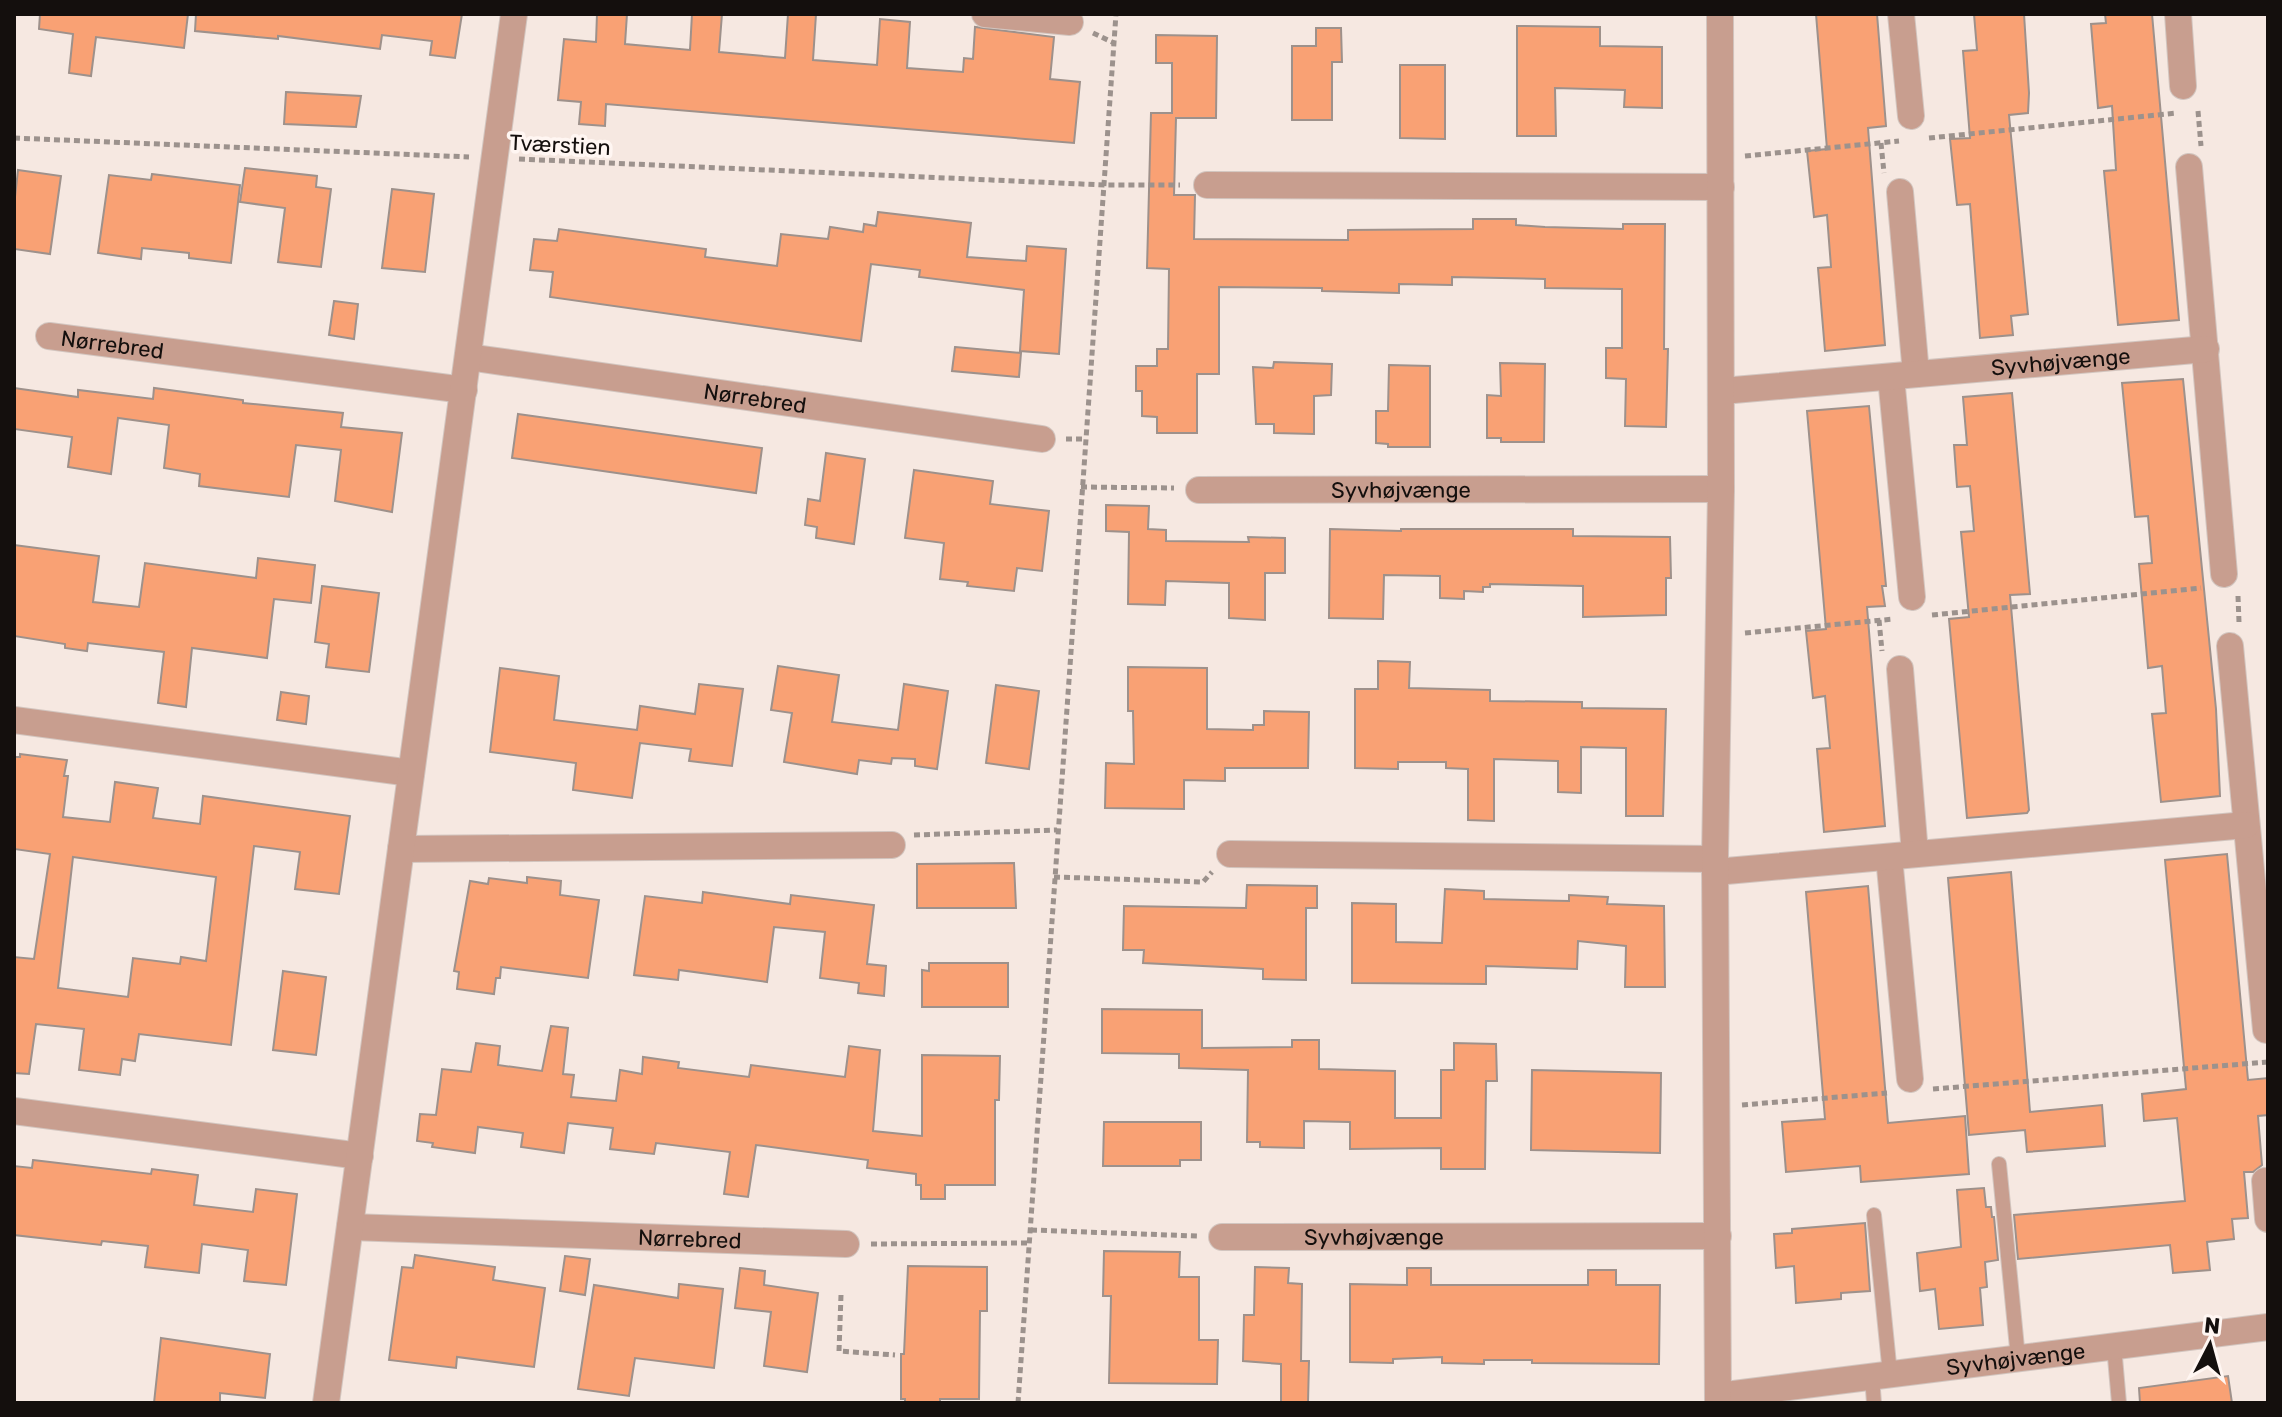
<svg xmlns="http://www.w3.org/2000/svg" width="2282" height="1417" font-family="Rubik,sans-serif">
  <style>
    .building { fill: #f9a174; stroke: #9e918b; stroke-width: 2; fill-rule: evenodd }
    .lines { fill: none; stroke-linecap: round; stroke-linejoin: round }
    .lane-casing { stroke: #d2c5bf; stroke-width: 16 }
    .street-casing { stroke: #d2c5bf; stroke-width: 28 }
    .path { stroke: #9c928d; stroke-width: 5; stroke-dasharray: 6 4; stroke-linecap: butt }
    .lane { stroke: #c89e8f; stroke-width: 14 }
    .street { stroke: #c89e8f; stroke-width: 26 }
    .labels { text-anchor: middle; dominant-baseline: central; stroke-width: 7; stroke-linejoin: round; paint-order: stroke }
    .street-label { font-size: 22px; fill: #140f0d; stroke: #fff6f2 }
  </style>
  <rect width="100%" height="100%" fill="#f6e8e1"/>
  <g class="building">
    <polygon points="40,14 188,14 184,48 96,37 91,76 69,73 73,34 39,29"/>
    <polygon points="196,14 462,14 455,58 430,55 432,41 382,35 380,49 278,36 278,39 195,31"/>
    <polygon points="597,14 627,14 625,44 690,50 692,14 722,14 719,52 785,58 788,14 816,14 813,60 877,65 880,19 910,22 907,68 963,72 964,58 973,59 975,27 1054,37 1050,79 1080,82 1074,143 606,104 605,126 579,124 581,102 558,100 564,39 596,42"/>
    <polygon points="1816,14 1877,14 1886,126 1868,128 1885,345 1825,351 1818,268 1831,267 1827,215 1814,217 1807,151 1827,149"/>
    <polygon points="1974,14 2024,14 2029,93 2028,113 2009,115 2028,314 2011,316 2013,335 1980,338 1970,204 1957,205 1950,139 1970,138 1963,51 1977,50"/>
    <polygon points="2105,14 2152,14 2179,320 2118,325 2104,171 2116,170 2112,106 2098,108 2091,24 2106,23"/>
    <polygon points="1517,26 1600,27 1600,46 1662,47 1662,108 1624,107 1625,90 1555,88 1556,136 1517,136"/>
    <polygon points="1316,28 1341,28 1342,62 1332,62 1332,120 1292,120 1292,46 1316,46"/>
    <polygon points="1156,35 1217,36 1216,118 1176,118 1174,195 1195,195 1194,239 1348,240 1348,230 1473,229 1473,219 1516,219 1516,225 1545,227 1623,229 1623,224 1665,224 1664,349 1668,349 1666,427 1625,426 1626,379 1606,378 1606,348 1622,348 1622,289 1545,288 1545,279 1452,277 1452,285 1399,284 1399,293 1322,291 1322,288 1219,287 1219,374 1197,374 1197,433 1157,433 1157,417 1142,416 1142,391 1136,391 1136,366 1157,366 1157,349 1168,349 1169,269 1147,268 1151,113 1172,113 1172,63 1156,63"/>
    <polygon points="1400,65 1445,65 1445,139 1400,138"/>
    <polygon points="286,92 361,96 356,127 284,124"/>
    <polygon points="245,168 317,176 316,187 331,189 321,267 278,262 285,208 240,202"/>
    <polygon points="18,170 61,176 50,254 14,249 14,206"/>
    <polygon points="152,174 240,185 231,263 189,258 189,253 142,248 141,259 98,253 109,175 151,180"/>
    <polygon points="392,189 434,194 425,272 382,268"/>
    <polygon points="878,212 971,223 967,257 1026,261 1027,246 1066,249 1059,354 1020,351 1024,290 919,277 920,270 871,264 861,341 550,297 553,272 530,270 534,239 557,241 559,229 706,249 705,257 777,266 781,234 828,239 830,227 863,232 864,224 876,226"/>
    <polygon points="334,301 358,304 354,339 329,335"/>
    <polygon points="955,347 1021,353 1019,377 952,371"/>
    <polygon points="1274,362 1332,364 1331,395 1314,396 1314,434 1274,433 1274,424 1256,424 1253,367 1273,368"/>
    <polygon points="1500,363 1545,364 1544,442 1501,442 1501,438 1487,438 1487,395 1501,396"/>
    <polygon points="1389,365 1430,366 1430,447 1388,447 1388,444 1376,443 1376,411 1388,411"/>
    <polygon points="2183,379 2216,709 2220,796 2161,802 2152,714 2166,713 2162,666 2148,668 2139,564 2152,563 2148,516 2135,517 2122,383"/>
    <polygon points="14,388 78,397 78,390 153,399 154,388 243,400 243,403 343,413 341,427 402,433 392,512 335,501 341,450 296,445 289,497 199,486 200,474 164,468 169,425 118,418 111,474 68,467 72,437 14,429"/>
    <polygon points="2012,393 2030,594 2010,595 2029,810 2027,813 1967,818 1949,619 1969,617 1961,532 1974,531 1970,486 1957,487 1954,445 1967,445 1963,397"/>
    <polygon points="1869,406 1886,586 1882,586 1885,606 1867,607 1885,826 1824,832 1817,749 1830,748 1825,696 1813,698 1806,631 1826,629 1807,411"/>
    <polygon points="518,414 762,448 756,493 512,458"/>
    <polygon points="826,453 865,459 854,544 816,538 817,527 805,525 808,499 820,501"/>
    <polygon points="914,470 993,481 990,504 1049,511 1042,571 1017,568 1014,591 967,586 968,582 940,579 944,543 905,538"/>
    <polygon points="1106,505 1149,506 1148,529 1166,530 1166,541 1249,542 1248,537 1285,538 1285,573 1265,573 1265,620 1229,618 1229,583 1166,581 1165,605 1128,604 1129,532 1106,531"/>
    <polygon points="1330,529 1401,531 1401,529 1573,529 1573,536 1670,537 1671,578 1666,578 1666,615 1583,617 1583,586 1490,584 1490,587 1483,587 1483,592 1464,591 1464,599 1440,598 1440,576 1384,575 1383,619 1329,618"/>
    <polygon points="14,545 99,556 93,602 139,607 145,563 256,578 258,558 315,565 311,603 274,599 267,658 192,648 186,707 158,703 164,652 88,643 87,651 65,648 65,644 14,636"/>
    <polygon points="322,586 379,593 369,672 326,667 329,644 315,642"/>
    <polygon points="1378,661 1410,662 1409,688 1490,690 1490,701 1582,702 1582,708 1666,709 1663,816 1626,816 1626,748 1581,747 1581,793 1558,792 1558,761 1494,759 1494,821 1468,820 1468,769 1446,768 1446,762 1398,762 1398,769 1355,768 1355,689 1378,689"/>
    <polygon points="778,666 839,675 832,722 898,730 904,684 948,691 937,769 915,766 915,759 892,758 891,764 859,760 857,774 784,762 792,713 771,710"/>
    <polygon points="1128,667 1207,668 1207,729 1253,730 1253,725 1264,725 1264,711 1309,712 1308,768 1225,768 1225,781 1184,780 1184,809 1105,808 1106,763 1134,764 1133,711 1128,711"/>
    <polygon points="500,668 559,676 554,720 637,730 640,706 695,714 699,684 743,689 732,766 689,761 691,749 640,743 632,798 573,790 576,763 490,752"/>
    <polygon points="996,685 1039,691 1029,769 986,763"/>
    <polygon points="281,692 309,696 306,724 277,720"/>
    <path d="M 20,754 L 67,760 L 64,776 L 68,776 L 63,817 L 110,822 L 115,782 L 158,788 L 153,818 L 200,824 L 203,796 L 350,816 L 339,894 L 295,889 L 300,852 L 254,846 L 231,1045 L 139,1034 L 135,1061 L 122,1059 L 120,1075 L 79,1070 L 84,1029 L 36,1024 L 29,1074 L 14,1073 L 14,957 L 34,959 L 50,854 L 14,849 L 14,757 L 20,757 ZM 73,857 L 216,877 L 206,961 L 181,957 L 180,964 L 133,958 L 128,997 L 58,988 Z"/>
    <polygon points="2227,854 2248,1080 2268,1078 2268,1115 2258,1116 2262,1165 2253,1172 2244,1172 2248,1218 2232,1219 2234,1239 2207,1242 2210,1270 2173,1273 2170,1245 2018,1259 2014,1215 2185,1201 2177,1118 2144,1121 2142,1094 2186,1089 2165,860"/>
    <polygon points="1014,863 1016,908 917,908 917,864"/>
    <polygon points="2011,872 2030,1112 2102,1105 2105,1146 2027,1152 2025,1130 1969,1135 1948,878"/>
    <polygon points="527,877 561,881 560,895 599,900 588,978 501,967 500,978 496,978 494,994 457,989 459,972 454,971 470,881 488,884 489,878 527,883"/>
    <polygon points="1247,885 1317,886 1317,908 1306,908 1306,980 1263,979 1263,969 1143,963 1144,950 1123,950 1124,906 1246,908"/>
    <polygon points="1868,886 1888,1123 1965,1116 1969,1174 1861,1182 1860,1166 1786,1172 1782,1122 1825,1119 1806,892"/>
    <polygon points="1445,889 1484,891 1484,899 1569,901 1569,895 1608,897 1607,904 1664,906 1665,987 1625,987 1626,946 1578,941 1577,969 1486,966 1486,984 1352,983 1352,903 1396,904 1396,942 1442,943"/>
    <polygon points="703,892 790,904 791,895 874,905 867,964 886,966 884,996 858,993 859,983 820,978 825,932 774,927 767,982 679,970 678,980 634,975 645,896 702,903"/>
    <polygon points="929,963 1008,963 1008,1007 922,1007 922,970 929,971"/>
    <polygon points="283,971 326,977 316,1055 273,1050"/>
    <polygon points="1102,1009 1202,1010 1202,1048 1292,1047 1292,1040 1319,1040 1319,1069 1395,1071 1395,1118 1441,1118 1441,1070 1454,1070 1454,1043 1496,1044 1497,1081 1486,1081 1485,1169 1441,1169 1441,1148 1350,1149 1350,1122 1304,1121 1304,1148 1260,1147 1260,1142 1247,1142 1248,1070 1179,1068 1179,1054 1102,1053"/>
    <polygon points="551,1026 568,1028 563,1074 574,1075 571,1097 616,1101 620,1070 642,1074 643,1057 679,1062 678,1068 749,1077 751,1065 845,1077 849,1046 880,1050 873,1131 922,1136 922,1055 1000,1056 999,1100 995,1100 995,1185 945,1185 945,1199 921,1199 921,1185 916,1185 916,1174 867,1168 868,1160 756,1145 748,1197 724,1194 730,1152 656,1143 654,1154 610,1149 613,1128 568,1123 564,1153 521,1147 523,1133 478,1127 475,1153 432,1147 433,1143 417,1141 420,1114 436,1115 442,1069 471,1072 476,1043 500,1046 498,1065 542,1071"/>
    <polygon points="1532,1070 1661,1073 1660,1153 1531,1150"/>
    <polygon points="1104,1122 1201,1122 1201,1160 1180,1160 1180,1166 1103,1166"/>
    <polygon points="33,1160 151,1174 152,1169 198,1175 194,1205 253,1212 256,1189 297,1194 286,1285 244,1281 248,1250 202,1244 199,1273 145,1267 148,1246 102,1241 101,1245 14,1235 14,1166 32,1168"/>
    <polygon points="1984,1188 1986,1207 1991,1207 1992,1217 1994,1217 1998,1260 1985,1262 1987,1287 1980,1288 1983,1325 1939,1329 1935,1289 1920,1291 1917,1253 1961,1247 1957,1190"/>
    <polygon points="1865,1223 1870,1291 1841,1293 1841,1299 1796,1303 1794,1266 1776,1268 1774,1234 1792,1233 1792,1229"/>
    <polygon points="1104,1251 1180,1252 1179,1277 1199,1277 1199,1340 1218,1340 1217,1384 1109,1383 1111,1296 1103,1296"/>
    <polygon points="415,1255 495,1267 493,1280 545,1288 534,1367 457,1357 456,1368 389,1360 402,1267 413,1268"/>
    <polygon points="565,1256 590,1259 585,1295 560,1291"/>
    <polygon points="908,1266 987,1267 987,1311 980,1311 979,1399 940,1399 940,1403 905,1403 905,1399 901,1399 901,1354 904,1354"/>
    <polygon points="1255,1267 1289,1268 1288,1283 1302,1284 1301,1361 1309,1361 1308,1403 1281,1403 1281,1364 1243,1361 1244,1315 1254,1315"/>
    <polygon points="740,1268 765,1271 764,1285 818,1293 807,1372 764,1366 771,1312 735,1308"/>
    <polygon points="1407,1268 1431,1268 1431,1285 1588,1285 1588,1270 1616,1270 1616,1285 1660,1285 1659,1364 1532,1363 1532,1360 1484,1360 1484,1364 1442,1363 1442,1357 1393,1359 1393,1363 1350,1362 1350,1284 1407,1285"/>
    <polygon points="679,1284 723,1289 714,1368 635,1358 629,1396 578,1389 594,1285 678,1298"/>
    <polygon points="161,1338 270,1354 265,1398 220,1393 220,1403 154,1403"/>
    <polygon points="2228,1376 2232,1403 2140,1403 2139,1388"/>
  </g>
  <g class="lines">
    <g class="lane-casing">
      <g id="lane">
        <polyline points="1999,1164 2018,1358"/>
        <polyline points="1874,1215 1890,1374"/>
        <polyline points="2114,1346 2119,1403"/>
        <polyline points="1872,1377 1874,1403"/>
      </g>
    </g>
    <g class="street-casing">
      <g id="street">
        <polyline points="985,14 1070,22"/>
        <polyline points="1901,14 1911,116"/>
        <polyline points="2178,14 2183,86"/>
        <polyline points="2189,167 2224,574"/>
        <polyline points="1207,185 1721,187"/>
        <polyline points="1900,192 1916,374"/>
        <path id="s1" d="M 49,336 L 464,390"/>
        <path id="s2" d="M 468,357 L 1042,439"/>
        <polyline points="1891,377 1912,597"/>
        <path id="s3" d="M 1722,391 L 2206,349"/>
        <path id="s4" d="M 1199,490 L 1721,489"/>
        <polyline points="2230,646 2266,1030"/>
        <polyline points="1900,669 1915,854"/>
        <polyline points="14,720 411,773"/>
        <polyline points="401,849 892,845"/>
        <polyline points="1230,854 1715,859"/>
        <polyline points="1889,857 1910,1079"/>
        <polyline points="1715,872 2246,825"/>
        <polyline points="14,1111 360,1156"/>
        <polyline points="2265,1181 2268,1219"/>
        <path id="s5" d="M 350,1227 L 846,1244"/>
        <path id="s6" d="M 1222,1237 L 1718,1236"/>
        <path id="s7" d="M 1718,1396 L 2268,1327"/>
        <polyline points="326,1403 514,14"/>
        <polyline points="1718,1403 1715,859 1721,489 1720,14"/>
      </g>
    </g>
    <g class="path">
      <polyline points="1093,33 1114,43"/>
      <polyline points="2198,111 2201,146"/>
      <polyline points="14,138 469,157"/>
      <polyline points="1929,138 2177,113"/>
      <polyline points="1881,143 1884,173"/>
      <polyline points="1745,156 1899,141"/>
      <polyline points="519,159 1104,185 1180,185"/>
      <polyline points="1066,439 1085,439"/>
      <polyline points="1081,487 1174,488"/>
      <polyline points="2238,596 2239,622"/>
      <polyline points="1932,615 2201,588"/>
      <polyline points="1879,620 1882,651"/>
      <polyline points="1745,633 1894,619"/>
      <polyline points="914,835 1057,830"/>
      <polyline points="1054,877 1203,882 1212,872"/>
      <polyline points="1933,1089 2268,1062"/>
      <polyline points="1742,1105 1887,1093"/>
      <polyline points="1031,1230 1197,1236"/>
      <polyline points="871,1244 1030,1243"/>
      <polyline points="841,1295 839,1351 895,1355"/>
      <polyline points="1018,1403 1116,14"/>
    </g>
    <use href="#lane" class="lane"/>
    <use href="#street" class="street"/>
  </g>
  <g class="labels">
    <g class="street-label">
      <text transform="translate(560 145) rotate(3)">Tværstien</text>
      <text stroke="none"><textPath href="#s1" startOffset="64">Nørrebred</textPath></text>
      <text stroke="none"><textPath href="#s3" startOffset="340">Syvhøjvænge</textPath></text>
      <text stroke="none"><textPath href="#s2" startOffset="290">Nørrebred</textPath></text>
      <text stroke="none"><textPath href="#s4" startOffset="202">Syvhøjvænge</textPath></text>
      <text stroke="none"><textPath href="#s6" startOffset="152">Syvhøjvænge</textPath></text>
      <text stroke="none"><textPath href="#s5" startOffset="340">Nørrebred</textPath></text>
      <text stroke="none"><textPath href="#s7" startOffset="300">Syvhøjvænge</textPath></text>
    </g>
  </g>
  <rect width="2282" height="1417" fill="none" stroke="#140f0d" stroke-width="32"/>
  <g transform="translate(2210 1345) rotate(6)" stroke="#fff6f2" stroke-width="6" paint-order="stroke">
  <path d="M0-6L14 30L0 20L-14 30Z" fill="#140f0d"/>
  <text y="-12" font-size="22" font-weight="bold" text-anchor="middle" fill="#140f0d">N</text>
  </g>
</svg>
